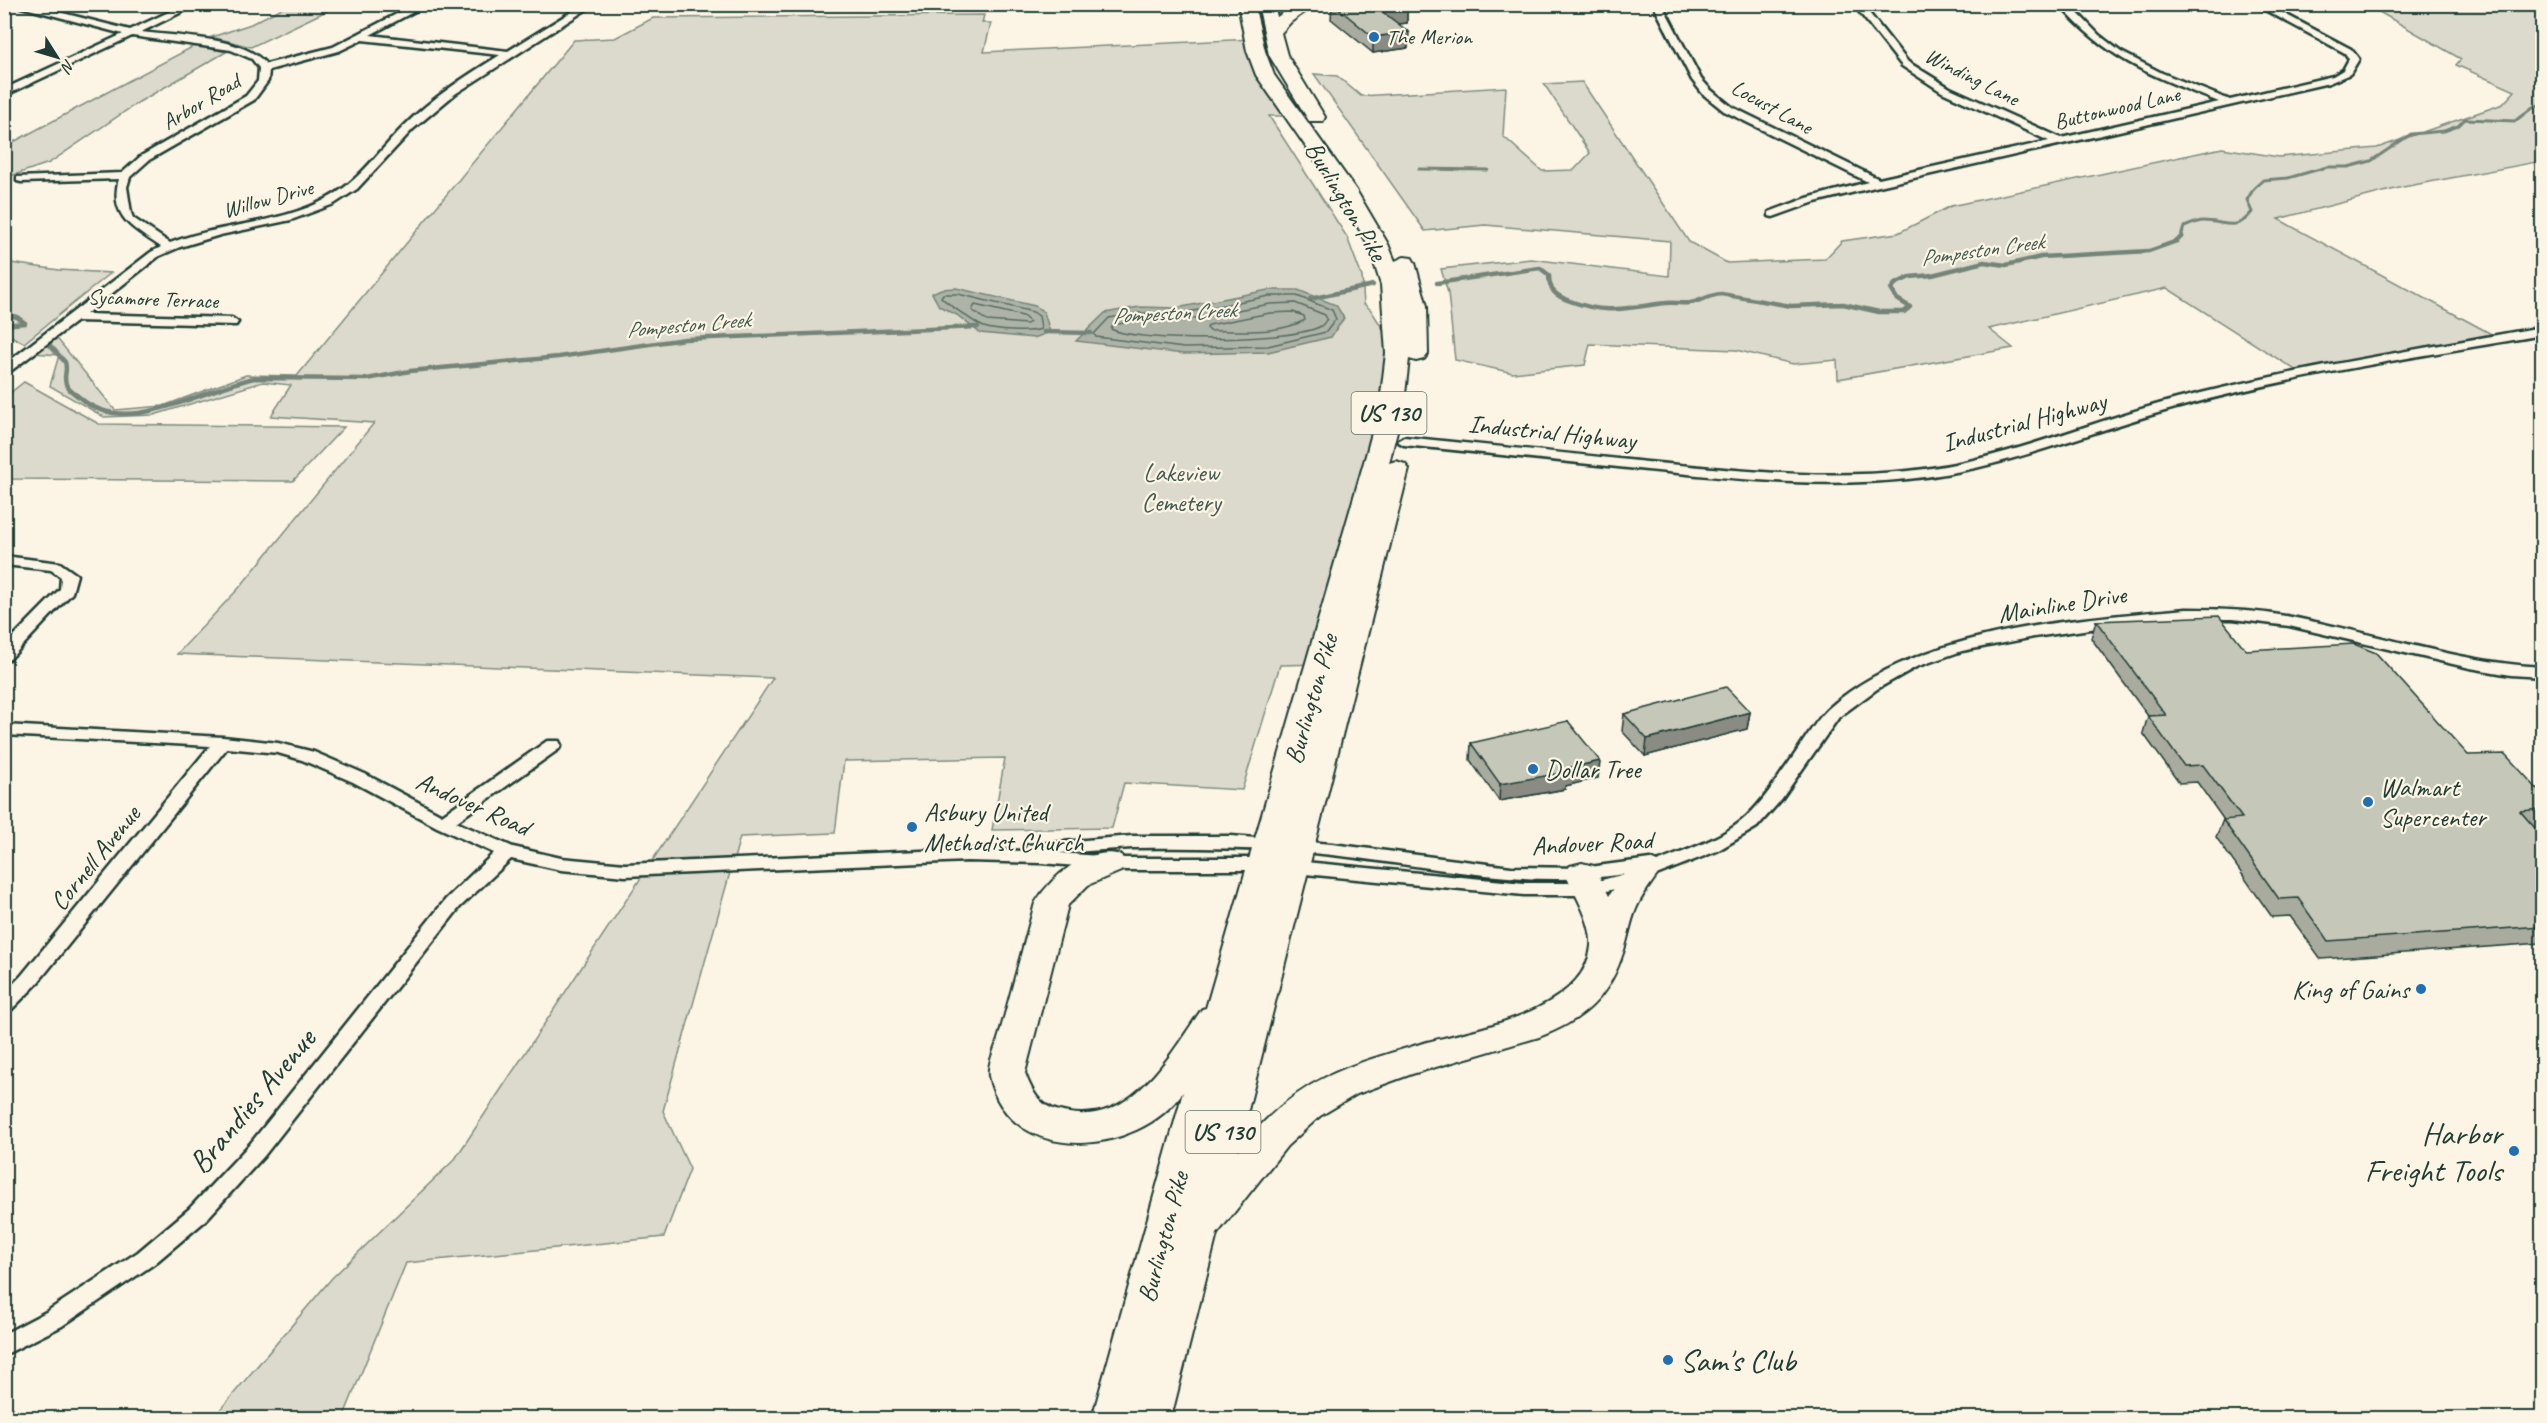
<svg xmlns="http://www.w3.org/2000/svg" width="2547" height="1423" font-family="Caveat,sans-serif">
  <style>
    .green { fill: #dcdacc; stroke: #7e8c80; stroke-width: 1.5 }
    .water { fill: #aeb3a7; stroke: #758479; stroke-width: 1.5 }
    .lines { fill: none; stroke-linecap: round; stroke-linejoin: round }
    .shore { stroke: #586c62; stroke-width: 1.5 }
    .stream-far1 { stroke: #758479; stroke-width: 3 }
    .stream { stroke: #758479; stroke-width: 4.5 }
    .street-casing { stroke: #1f3d34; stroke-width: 5 }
    .highway-casing { stroke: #1f3d34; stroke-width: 4 }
    .street { fill: #fcf5e5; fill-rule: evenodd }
    .highway { fill: #fcf5e5; fill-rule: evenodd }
    .wall { fill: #a9ab9f; stroke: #1f3d34; stroke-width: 1.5 }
    .shaded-wall { fill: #8a8b82; stroke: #1f3d34; stroke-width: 1.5 }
    .building { fill: #c5c7b9; stroke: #1f3d34; stroke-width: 1.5 }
    .poi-dot { fill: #1f6fb2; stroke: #fcf5e5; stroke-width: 2 }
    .labels { text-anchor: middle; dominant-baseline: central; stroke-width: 4.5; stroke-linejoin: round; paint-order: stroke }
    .far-poi-label { font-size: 22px; fill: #1f3d34; stroke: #fcf5e5; text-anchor: start }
    .far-street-label { font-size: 22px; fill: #1f3d34; stroke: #fcf5e5 }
    .far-water-label { font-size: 22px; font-style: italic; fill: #435a51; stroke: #fcf5e5 }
    .shield { fill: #fcf5e5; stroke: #617469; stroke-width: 1.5 }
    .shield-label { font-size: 24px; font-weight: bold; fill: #1f3d34 }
    .street-label { font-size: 26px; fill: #1f3d34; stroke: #fcf5e5 }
    .park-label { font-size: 26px; fill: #455c52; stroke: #fcf5e5 }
    .poi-label { font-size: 26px; fill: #1f3d34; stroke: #fcf5e5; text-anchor: start }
    .near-street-label { font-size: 32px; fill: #1f3d34; stroke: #fcf5e5 }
    .near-poi-label { font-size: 32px; fill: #1f3d34; stroke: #fcf5e5; text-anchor: end }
  </style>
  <rect width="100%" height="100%" fill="#fcf5e5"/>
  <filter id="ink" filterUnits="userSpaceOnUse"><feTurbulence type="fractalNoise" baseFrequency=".0167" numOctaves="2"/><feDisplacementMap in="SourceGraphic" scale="12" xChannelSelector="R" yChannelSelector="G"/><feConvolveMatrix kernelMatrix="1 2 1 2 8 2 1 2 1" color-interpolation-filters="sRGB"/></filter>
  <g filter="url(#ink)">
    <g class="green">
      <polygon points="288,5 339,5 251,47 212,37 251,24"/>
      <polygon points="2367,5 2542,5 2542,161 2403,187 2278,219 2497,337 2300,373 2167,288 1989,329 2013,348 1838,379 1837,360 1793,364 1736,350 1590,344 1585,365 1513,373 1455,360 1448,293 1441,269 1531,259 1669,276 1670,241 1485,225 1425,231 1314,74 1337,76 1361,96 1506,87 1503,136 1542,171 1574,170 1590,153 1544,84 1582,82 1689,242 1727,263 1825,259 1842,241 1898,233 1951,206 2222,148 2279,157 2377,148 2503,104 2515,91 2456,65 2461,59"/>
      <polygon points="984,15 982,23 991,23 984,52 1253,39 1293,116 1269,116 1347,237 1362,277 1364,304 1371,310 1398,353 1322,664 1280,665 1242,790 1124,783 1112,828 992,830 1005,758 844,761 835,833 740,837 663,1111 690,1169 664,1237 406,1263 343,1418 213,1418 332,1278 455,1159 773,678 177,654 239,588 374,423 271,416 291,385 263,382 154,415 104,417 50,386 59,355 32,353 55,336 115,410 163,406 246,375 297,376 574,40 615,38 653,18"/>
      <polygon points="196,45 226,52 139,102 49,163 5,178 4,147"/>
      <polygon points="4,262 59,270 111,273 24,343 5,333"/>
      <polygon points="24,382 99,424 344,427 293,481 5,479 5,397"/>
    </g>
    <g class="water">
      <polygon points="956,288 1035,306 1044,312 1050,332 1034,338 980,333 957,315 939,306 932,293 941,289"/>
      <polygon points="1268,290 1298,290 1336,305 1344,318 1331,337 1268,352 1184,354 1076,341 1105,313 1139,307 1177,308"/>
    </g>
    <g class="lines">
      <g class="shore">
        <path d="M 943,294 L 958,294 L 1033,312 L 1039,316 L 1041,329 C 1030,333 996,331 984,327 C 978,325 945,302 941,297 Z"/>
        <polygon points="1269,296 1297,296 1332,310 1336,319 1326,332 1268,346 1184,348 1096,337 1094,334 1109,318 1139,313 1178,314"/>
        <path d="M 1295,303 L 1325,315 L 1327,319 C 1325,321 1324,324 1321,326 C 1295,342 1137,343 1111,329 L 1113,325 L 1140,320 L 1179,321 L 1270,304 Z"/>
        <polygon points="975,305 1023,316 1030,322 1027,324 987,321 972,310"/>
        <path d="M 1293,312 L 1304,316 L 1305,320 C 1277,335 1241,330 1210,331 L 1207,328 L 1209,325 L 1270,313 Z"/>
      </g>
      <g class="stream-far1">
        <polyline points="1419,169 1488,170"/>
        <path d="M 2181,237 L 2184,227 C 2190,225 2197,221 2203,221 C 2225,221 2236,233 2252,212 L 2247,200 L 2254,188 L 2263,180 L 2288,178 L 2327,167 L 2348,167 L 2371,161 L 2411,134 L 2444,131 L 2458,126 L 2465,119 L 2515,121 L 2533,107 L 2542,104"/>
      </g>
      <g class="stream">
        <path d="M 1437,283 L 1540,268 L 1549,275 C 1549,291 1556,296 1570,301 C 1610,316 1627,307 1666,303 C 1674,302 1682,304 1690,303 C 1701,301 1709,295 1721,294 L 1791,306 L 1843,304 L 1879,312 L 1904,312 L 1910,307 L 1897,299 L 1891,289 L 1895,284 L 1910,277 L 1932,275 L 1984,262 L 2006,265 L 2041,257 L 2149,251 L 2177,241 L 2182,236"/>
        <polyline points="1310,299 1373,285"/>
        <polyline points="4,314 17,317 25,323"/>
        <polyline points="4,325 25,323"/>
        <polyline points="1044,332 1091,333"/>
        <path d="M 47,342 L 65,362 C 68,370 63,376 66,384 C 68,390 74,393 79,397 C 126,440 203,388 255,378 L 367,379 L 410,371 L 558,357 L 685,339 L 978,327"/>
      </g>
      <g class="street-casing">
        <g id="street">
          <path d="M 10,4 L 27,4 L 130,30 L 186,4 L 198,4 L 141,32 C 177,37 243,36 266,64 L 333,47 L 416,4 L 428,4 L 370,35 L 508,51 L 584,4 L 595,4 L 455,94 L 413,129 L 357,189 L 334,204 L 291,220 L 220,235 L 180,247 L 159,256 L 86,314 L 232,318 L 238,322 L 236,325 L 77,321 L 4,376 L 4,365 L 151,252 L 161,247 C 135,229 108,217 119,179 L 21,182 L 17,181 L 17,177 L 122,173 L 141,156 L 246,96 L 258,81 L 259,68 L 252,59 L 231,50 L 132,36 L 4,96 L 4,89 L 123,34 ZM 362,40 L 500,55 C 466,76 432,98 404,126 C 379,151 360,181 328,198 C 280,225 221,223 170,243 L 133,218 L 131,213 L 127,187 L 130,177 L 149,160 L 254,100 L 268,81 L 269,70 L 339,51 Z"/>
          <path d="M 1653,4 L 1662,4 L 1701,79 L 1711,90 L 1732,107 L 1879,179 L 2049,141 L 1942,92 L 1902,66 L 1853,4 L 1862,4 L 1908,62 L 1950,88 L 2061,138 L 2219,102 C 2153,76 2107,60 2059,4 L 2069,4 L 2099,35 L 2121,52 L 2162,73 L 2230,100 L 2333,76 L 2343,70 L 2349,59 L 2345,53 L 2254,4 L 2266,4 L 2351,49 L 2359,59 L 2350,74 L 2329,83 L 1879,186 L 1815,202 L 1773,217 L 1769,216 L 1769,212 L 1807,198 L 1868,182 L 1724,111 L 1703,94 L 1692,80 Z"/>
          <path d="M 2542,327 L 2542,335 C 2422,356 2300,374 2183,406 C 2091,430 2004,470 1908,479 C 1819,488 1736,479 1647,470 C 1566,462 1485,453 1404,445 L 1397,441 L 1404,437 C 1485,445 1566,453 1647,462 C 1736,470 1818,480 1908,471 C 2002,462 2087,422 2177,399 C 2297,368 2420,349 2542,327 Z"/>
          <polygon points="4,556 60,563 77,575 72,593 10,659 4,661 4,646 60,589 61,577 51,570 4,565"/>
          <path d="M 2186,609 C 2221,609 2256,610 2291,617 C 2375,633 2457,662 2542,667 L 2542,677 L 2511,675 L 2470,668 L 2289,626 L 2233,619 L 2186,619 L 2126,624 L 2034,637 L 1962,651 L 1916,667 L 1877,689 L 1839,717 L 1780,801 L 1757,827 L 1717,851 L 1631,885 L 1590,895 L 1524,895 L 1262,870 L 1125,870 L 1041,863 L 967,861 L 625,876 L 561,870 L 511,859 L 460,907 L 264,1156 L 205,1221 L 154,1264 L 62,1326 L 4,1355 L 4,1334 L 46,1312 L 138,1252 L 189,1209 L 250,1144 L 446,899 L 494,853 L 437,827 L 353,782 L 302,760 L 278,753 L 227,748 L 35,986 L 11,1010 L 4,1012 L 4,993 L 21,976 L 210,746 L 4,735 L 4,725 L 223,737 L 278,743 L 314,752 L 365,774 L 442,815 L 547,741 L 559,741 L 561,745 L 559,749 L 456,822 L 513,847 L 561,858 L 625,864 L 967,849 L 1025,851 L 1027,845 L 1132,836 L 1231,836 L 1332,844 L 1511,867 L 1582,868 L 1650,859 L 1657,862 C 1685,851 1724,838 1746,817 C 1763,802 1775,782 1788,764 C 1800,748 1814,722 1828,709 C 1916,630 2073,619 2186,609 ZM 1132,848 C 1199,847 1265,848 1332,855 C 1430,866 1526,889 1625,874 L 1590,883 L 1524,883 L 1262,858 L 1125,858 L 1059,853 Z"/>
        </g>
      </g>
      <g class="highway-casing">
        <g id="highway">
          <path d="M 1238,4 L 1254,4 L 1265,51 L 1274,75 L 1356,190 L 1388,244 L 1395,261 L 1404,257 L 1412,258 L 1415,263 L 1427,306 L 1428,354 L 1424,359 L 1416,361 L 1409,359 L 1404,403 L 1389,463 L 1396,461 L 1405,464 L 1409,469 L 1238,1150 C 1264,1119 1292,1093 1328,1076 C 1360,1061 1394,1052 1427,1042 C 1477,1029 1585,1011 1591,946 C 1593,924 1575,894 1565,874 L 1570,866 L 1582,863 L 1594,866 L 1609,896 L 1629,866 L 1641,863 L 1653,866 L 1658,874 C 1650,885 1641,897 1636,909 C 1630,923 1628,939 1623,953 C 1608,999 1583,1020 1539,1037 L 1412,1074 L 1357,1094 L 1320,1116 L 1287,1146 L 1217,1234 L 1171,1418 L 1092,1418 L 1183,1092 C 1138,1157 1009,1168 989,1076 C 987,1065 996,1047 999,1036 C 1011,992 1023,947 1035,903 C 1052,876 1087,846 1121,855 L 1125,863 L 1121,871 L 1088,885 L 1068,905 L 1025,1073 C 1034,1097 1042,1109 1069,1113 C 1134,1124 1171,1053 1202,1009 L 1206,1008 L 1366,455 L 1380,403 L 1386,353 L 1381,285 L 1368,244 L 1336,190 L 1256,75 L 1247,51 Z"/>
          <polygon points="1258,4 1274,4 1277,17 1296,4 1316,4 1291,22 1281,33 1287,55 1325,117 1323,121 1309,121 1269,55"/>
        </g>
      </g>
      <use href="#street" class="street"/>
      <use href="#highway" class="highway"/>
    </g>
    <g class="wall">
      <polygon points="1332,4 1407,4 1407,23 1398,24 1408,48 1373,53 1331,19"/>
      <polygon points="2096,621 2246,650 2468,755 2542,794 2542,826 2534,827 2542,836 2542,943 2321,959 2290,916 2272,917 2216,837 2223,820 2224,820 2197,782 2179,783 2143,733 2148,716 2091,638"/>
      <polygon points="1750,712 1747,729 1645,756 1622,731 1624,714"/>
      <polygon points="1471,743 1600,761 1598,778 1565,786 1565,789 1499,801 1470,760"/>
    </g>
    <g class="shaded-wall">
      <polygon points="1407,7 1407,23 1380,26 1380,10"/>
      <polygon points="1409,32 1408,48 1373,53 1373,37"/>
      <polygon points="1750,712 1747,729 1645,756 1647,739"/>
      <polygon points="1600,761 1598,778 1565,786 1565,789 1499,801 1500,784"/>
    </g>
    <g class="building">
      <polygon points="1333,4 1407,4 1407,7 1380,10 1409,32 1373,37"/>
      <polygon points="2219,616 2246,650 2354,644 2376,653 2468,755 2505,754 2542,794 2542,809 2520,811 2542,836 2542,926 2328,941 2298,898 2279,899 2223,820 2242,818 2203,765 2184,766 2148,716 2166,715 2096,621"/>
      <polygon points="1726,687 1750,712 1647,739 1624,714"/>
      <polygon points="1568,721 1600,761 1564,769 1567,772 1500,784 1471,743"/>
    </g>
  </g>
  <g class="poi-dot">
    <circle cx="1374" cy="37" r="6"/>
    <circle cx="1533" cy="769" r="6"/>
    <circle cx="2368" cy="802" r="6"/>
    <circle cx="912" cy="827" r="6"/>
    <circle cx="2421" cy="989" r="6"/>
    <circle cx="2514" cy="1151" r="6"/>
    <circle cx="1668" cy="1360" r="6"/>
  </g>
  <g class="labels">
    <g class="far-poi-label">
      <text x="1386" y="37">The Merion</text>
    </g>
    <g class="far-street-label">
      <text transform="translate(1972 77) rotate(27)">Winding Lane</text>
      <text transform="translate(201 102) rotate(-31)">Arbor Road</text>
      <text transform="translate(1772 107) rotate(29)">Locust Lane</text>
      <text transform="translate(2117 108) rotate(-13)">Buttonwood Lane</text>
      <text transform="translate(268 199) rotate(-15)">Willow Drive</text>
      <text transform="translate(153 299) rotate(2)">Sycamore Terrace</text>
    </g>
    <g class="far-water-label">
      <text transform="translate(1982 250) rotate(-8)">Pompeston Creek</text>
      <text transform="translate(1174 313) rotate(-3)">Pompeston Creek</text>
      <text transform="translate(688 325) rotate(-5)">Pompeston Creek</text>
    </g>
    <g class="shield">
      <rect x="1351.5" y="392" width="75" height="42" rx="4.5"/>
      <rect x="1185.5" y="1111" width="75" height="42" rx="4.5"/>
    </g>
    <g class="shield-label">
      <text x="1389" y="413">US 130</text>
      <text x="1223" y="1132">US 130</text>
    </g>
    <g class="street-label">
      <text transform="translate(1346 201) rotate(59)">Burlington Pike</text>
      <text transform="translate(2024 422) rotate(-15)">Industrial Highway</text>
      <text transform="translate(1552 432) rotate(6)">Industrial Highway</text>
      <text transform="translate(2062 604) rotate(-9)">Mainline Drive</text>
      <text transform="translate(1311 699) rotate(-74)">Burlington Pike</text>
      <text transform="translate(473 804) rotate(24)">Andover Road</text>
      <text transform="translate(1592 843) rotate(-3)">Andover Road</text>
      <text transform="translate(95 858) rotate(-51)">Cornell Avenue</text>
      <text transform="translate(1163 1237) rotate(-75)">Burlington Pike</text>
    </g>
    <g class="park-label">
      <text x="1181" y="472">Lakeview<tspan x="1181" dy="30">Cemetery</tspan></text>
    </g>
    <g class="poi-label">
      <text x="1545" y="769">Dollar Tree</text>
      <text x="2380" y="787">Walmart<tspan x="2380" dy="30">Supercenter</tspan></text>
      <text x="924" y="812">Asbury United<tspan x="924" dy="30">Methodist Church</tspan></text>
      <text x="2409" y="989" text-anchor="end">King of Gains</text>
    </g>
    <g class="near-street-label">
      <text transform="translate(252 1101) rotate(-50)">Brandies Avenue</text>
    </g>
    <g class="near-poi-label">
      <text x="2502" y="1133">Harbor<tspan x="2502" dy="37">Freight Tools</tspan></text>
      <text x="1680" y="1360" text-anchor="start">Sam's Club</text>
    </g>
  </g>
  <rect width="2547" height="1423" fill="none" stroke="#fcf5e5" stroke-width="24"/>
  <rect x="12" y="12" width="2523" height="1399" fill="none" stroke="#1f3d34" stroke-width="2" filter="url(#ink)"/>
  <g transform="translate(57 57) rotate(127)" stroke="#fcf5e5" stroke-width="4.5" paint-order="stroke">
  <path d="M0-4.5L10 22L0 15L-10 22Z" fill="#1f3d34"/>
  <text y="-9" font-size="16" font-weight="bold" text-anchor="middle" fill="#1f3d34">N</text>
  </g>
</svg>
